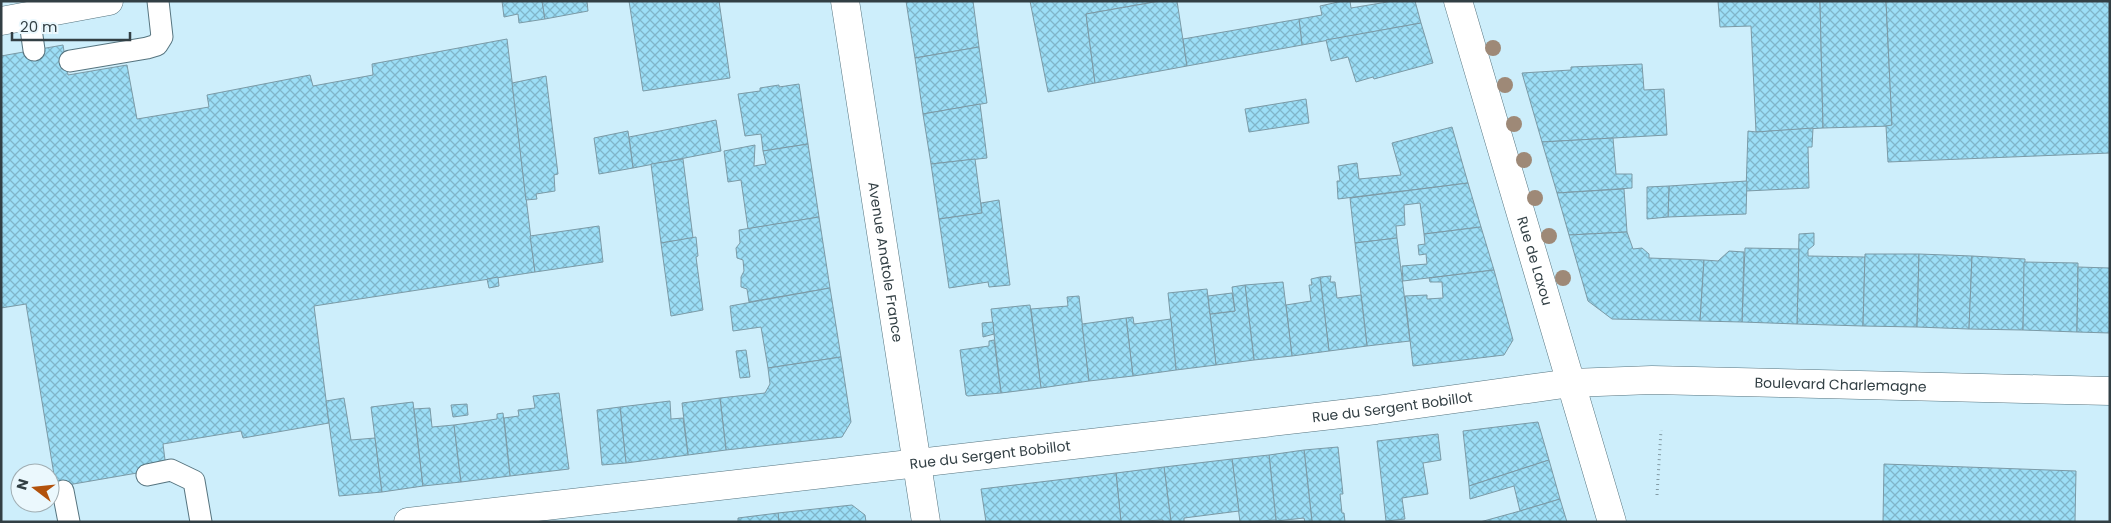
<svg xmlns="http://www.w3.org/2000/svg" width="2111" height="523" font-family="Poppins,sans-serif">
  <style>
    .building { fill: url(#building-cross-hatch); stroke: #7b9aa6 }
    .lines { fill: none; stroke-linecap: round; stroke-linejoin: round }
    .service-casing { stroke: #56747f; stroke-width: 23 }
    .minor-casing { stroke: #56747f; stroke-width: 29 }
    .secondary-casing { stroke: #56747f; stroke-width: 29 }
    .path { stroke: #839ba4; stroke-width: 3; stroke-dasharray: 1 4; stroke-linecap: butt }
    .service { stroke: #fff; stroke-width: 21 }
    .minor { stroke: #fff; stroke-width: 28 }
    .secondary { stroke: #fff; stroke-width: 28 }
    .tree { fill: #9e8977 }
    .labels { text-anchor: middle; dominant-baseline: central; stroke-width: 4; stroke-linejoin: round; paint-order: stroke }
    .street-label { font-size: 14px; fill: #323f44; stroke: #ebf8fd }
  </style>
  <defs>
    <pattern id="building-cross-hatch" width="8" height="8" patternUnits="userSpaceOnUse" patternTransform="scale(1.25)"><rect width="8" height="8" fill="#9cdef6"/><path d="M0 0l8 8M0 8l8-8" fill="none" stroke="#80b5c9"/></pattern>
  </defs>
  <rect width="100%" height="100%" fill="#cdeefb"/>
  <g class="building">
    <polygon points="502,1 542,1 545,19 519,23 518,14 504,17"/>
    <polygon points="542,1 587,1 588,11 545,19"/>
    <polygon points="629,1 719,1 730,78 643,91"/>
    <polygon points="906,1 973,1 979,47 915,58"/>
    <polygon points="1030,1 1160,1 1086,14 1095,83 1048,92"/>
    <polygon points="1160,1 1177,1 1187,66 1095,83 1086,14"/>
    <polygon points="1343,1 1350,1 1351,8 1393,1 1415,1 1421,23 1302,45 1299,19 1322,15 1320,6"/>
    <polygon points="1718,1 1820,1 1823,128 1756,132 1751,26 1720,27"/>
    <polygon points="1820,1 1886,1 1892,126 1823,128"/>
    <polygon points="1886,1 2110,1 2110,153 1888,162 1886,126 1892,125"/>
    <polygon points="1299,19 1302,45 1187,66 1183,39"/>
    <polygon points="1421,23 1433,63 1374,79 1373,77 1356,82 1348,57 1331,61 1326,40"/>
    <polygon points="507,39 535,272 314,306 329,423 243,438 241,431 163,444 166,468 56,487 26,304 1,308 1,56 63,45 68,75 127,65 137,119 209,107 207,95 310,75 313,86 373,75 372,64"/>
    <polygon points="979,47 987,103 923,114 915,58"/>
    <polygon points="1642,64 1644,90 1664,89 1667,135 1542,142 1522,73 1571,70 1571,67"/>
    <polygon points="546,76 558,174 554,175 555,191 536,194 537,199 526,200 512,83"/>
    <polygon points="799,84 808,144 763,151 761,134 745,136 738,94 760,91 760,88 779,85 779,87"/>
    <polygon points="1306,99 1309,123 1249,132 1245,109"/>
    <polygon points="980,104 987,158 931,164 923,114"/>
    <polygon points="716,120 721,151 633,168 629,137"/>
    <polygon points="1452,127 1468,183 1338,199 1337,181 1340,181 1338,166 1357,163 1359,179 1401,175 1392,143"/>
    <polygon points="1813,128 1812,147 1808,147 1809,188 1746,191 1748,131 1756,132"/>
    <polygon points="628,131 633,168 599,174 594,138"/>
    <polygon points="1613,138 1616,174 1632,174 1632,188 1557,193 1542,142"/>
    <polygon points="808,144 819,217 748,229 741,180 728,182 724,151 755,145 754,166 766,164 763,151"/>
    <polygon points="683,159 693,238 661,243 651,164"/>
    <polygon points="975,159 982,213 939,219 931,164"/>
    <polygon points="1747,181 1746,214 1668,217 1669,186"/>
    <polygon points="1468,183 1481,227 1424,234 1420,203 1404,205 1405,225 1396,226 1397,238 1355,243 1350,198"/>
    <polygon points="1669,186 1668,217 1647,219 1647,187"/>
    <polygon points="1624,189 1627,232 1569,235 1557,193"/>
    <polygon points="999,200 1010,285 989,287 988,282 949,288 939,219 982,213 981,203"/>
    <polygon points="819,217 830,288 749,302 747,289 741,287 741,277 744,271 743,260 737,258 736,248 740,243 739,230"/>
    <polygon points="599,226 603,262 535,272 530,236"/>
    <polygon points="1481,227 1494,270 1403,281 1402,266 1427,264 1426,254 1419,255 1418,245 1425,244 1424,234"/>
    <polygon points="1627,232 1633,249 1642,248 1649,254 1649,258 1704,260 1700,321 1612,319 1588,301 1569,235"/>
    <polygon points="1814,233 1814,245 1808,250 1808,256 1865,257 1863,326 1797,324 1799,234"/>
    <polygon points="696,237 698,256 696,257 703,310 671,316 661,243"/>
    <polygon points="1397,238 1410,341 1367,346 1355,243"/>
    <polygon points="1745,248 1799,249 1797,324 1742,322"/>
    <polygon points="1729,251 1744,252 1742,322 1700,321 1704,260 1718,261"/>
    <polygon points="1865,254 1919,254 1917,327 1863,326"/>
    <polygon points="1919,254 1972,256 1969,329 1917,327"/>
    <polygon points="1972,256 2025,259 2023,330 1969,329"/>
    <polygon points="2024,262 2078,263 2077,332 2023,330"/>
    <polygon points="2078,267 2110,268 2110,333 2077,332"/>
    <polygon points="1494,270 1513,340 1504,355 1413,366 1405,296 1427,295 1427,299 1443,298 1442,282 1430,282 1429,278"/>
    <polygon points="1331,276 1330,282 1335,282 1337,298 1361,295 1367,346 1329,351 1320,277"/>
    <polygon points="498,277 499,286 489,288 487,279"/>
    <polygon points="1320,277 1329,351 1292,356 1286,305 1311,301 1309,285 1312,285 1311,279"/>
    <polygon points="1283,282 1292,356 1254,360 1245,285"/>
    <polygon points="1245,285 1254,360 1216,365 1210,314 1235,311 1232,287"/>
    <polygon points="830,288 841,357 768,368 761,327 733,331 730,306"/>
    <polygon points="1207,289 1216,365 1176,370 1168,293"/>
    <polygon points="1232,293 1235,311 1210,314 1208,296"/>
    <polygon points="1079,296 1089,381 1041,388 1031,309 1068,306 1067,297"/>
    <polygon points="1030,305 1041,388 1001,393 991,309"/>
    <polygon points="1133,317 1134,324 1171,319 1176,370 1133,376 1126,318"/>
    <polygon points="1126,318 1133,376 1089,381 1082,324"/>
    <polygon points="993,322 994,334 983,337 982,323"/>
    <polygon points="994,340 1001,393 968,396 966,395 960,350 989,346 989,341"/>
    <polygon points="746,350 750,377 740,378 736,351"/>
    <polygon points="841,357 851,422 842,437 726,450 720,398 765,393 770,384 768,368"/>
    <polygon points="559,393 569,469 510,476 504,418 519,416 518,410 535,408 533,396"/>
    <polygon points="344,398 351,440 375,438 382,492 339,496 326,401"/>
    <polygon points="720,398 726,450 688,455 682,403"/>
    <polygon points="670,401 671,419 683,418 688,455 626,463 620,407"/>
    <polygon points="413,402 423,486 382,492 371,407"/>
    <polygon points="467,404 468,415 453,417 451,405"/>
    <polygon points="620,407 626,463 602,465 597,410"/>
    <polygon points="430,408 432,427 454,425 461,482 423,486 414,409"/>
    <polygon points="503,413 510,476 461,482 454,425 497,419 497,414"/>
    <polygon points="1538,422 1549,460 1469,486 1463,431"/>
    <polygon points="1438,434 1441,460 1423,463 1428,494 1402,498 1405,519 1386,521 1377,441"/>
    <polygon points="1338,447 1343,494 1340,494 1342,513 1344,513 1345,522 1312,522 1304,450"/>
    <polygon points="1304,450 1312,522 1305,522 1304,518 1276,521 1269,455"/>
    <polygon points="1269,455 1276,520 1240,522 1232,459"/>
    <polygon points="1232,459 1239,511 1184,518 1184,522 1171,522 1164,467"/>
    <polygon points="1549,460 1560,499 1520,511 1514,486 1470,499 1469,486"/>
    <polygon points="1884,464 2076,471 2075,522 1883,522"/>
    <polygon points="1164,467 1171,522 1163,522 1163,520 1121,522 1116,473"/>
    <polygon points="1116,473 1121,522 986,522 981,489"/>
    <polygon points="1560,499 1567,522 1480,522 1520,511"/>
    <polygon points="852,505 865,515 866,522 779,522 778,513"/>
    <polygon points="778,513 779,522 738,522 738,518"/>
  </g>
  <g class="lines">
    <g class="service-casing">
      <g id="service">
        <polyline points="29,15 34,50"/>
        <polyline points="70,61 147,48 157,45 162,37 158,1"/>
        <polyline points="147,475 171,470 194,481 201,522"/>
        <polyline points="63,491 69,522"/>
      </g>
    </g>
    <g class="minor-casing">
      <g id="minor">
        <polyline points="1,21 109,1"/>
        <path id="s1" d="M 408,522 L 1376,410 L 1571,383 L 1652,380 L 2110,391"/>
      </g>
    </g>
    <g class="secondary-casing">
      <g id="secondary">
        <path id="s2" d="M 845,1 L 926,522"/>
        <path id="s3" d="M 1458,1 L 1612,522"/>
      </g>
    </g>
    <polyline class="path" points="1657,495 1661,430"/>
    <use href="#service" class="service"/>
    <use href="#minor" class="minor"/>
    <use href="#secondary" class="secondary"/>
  </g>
  <g class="tree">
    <circle cx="1493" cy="48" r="8"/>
    <circle cx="1505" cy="85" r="8"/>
    <circle cx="1514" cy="124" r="8"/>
    <circle cx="1524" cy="160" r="8"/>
    <circle cx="1535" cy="198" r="8"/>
    <circle cx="1549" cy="236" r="8"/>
    <circle cx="1563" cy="278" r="8"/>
  </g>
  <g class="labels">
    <g class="street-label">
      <text stroke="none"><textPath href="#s2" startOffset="264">Avenue Anatole France</textPath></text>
      <text stroke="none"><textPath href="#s3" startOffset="271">Rue de Laxou</textPath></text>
      <text stroke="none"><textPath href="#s1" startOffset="1441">Boulevard Charlemagne</textPath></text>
      <text stroke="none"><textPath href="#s1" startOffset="991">Rue du Sergent Bobillot</textPath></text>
      <text stroke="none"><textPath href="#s1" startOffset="586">Rue du Sergent Bobillot</textPath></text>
    </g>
  </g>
  <rect width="2111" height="523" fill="none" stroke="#323f44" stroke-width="5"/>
  <g transform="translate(35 488) rotate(286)"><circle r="24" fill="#ebf8fd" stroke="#a1aeb3"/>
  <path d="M0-4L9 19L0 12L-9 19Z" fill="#b2520c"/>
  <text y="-8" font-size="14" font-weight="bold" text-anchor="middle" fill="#323f44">N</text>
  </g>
  <path d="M12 32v8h118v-8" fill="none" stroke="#323f44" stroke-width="2.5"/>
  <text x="20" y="32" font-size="15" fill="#323f44" stroke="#ebf8fd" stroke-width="4" paint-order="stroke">20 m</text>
</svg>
